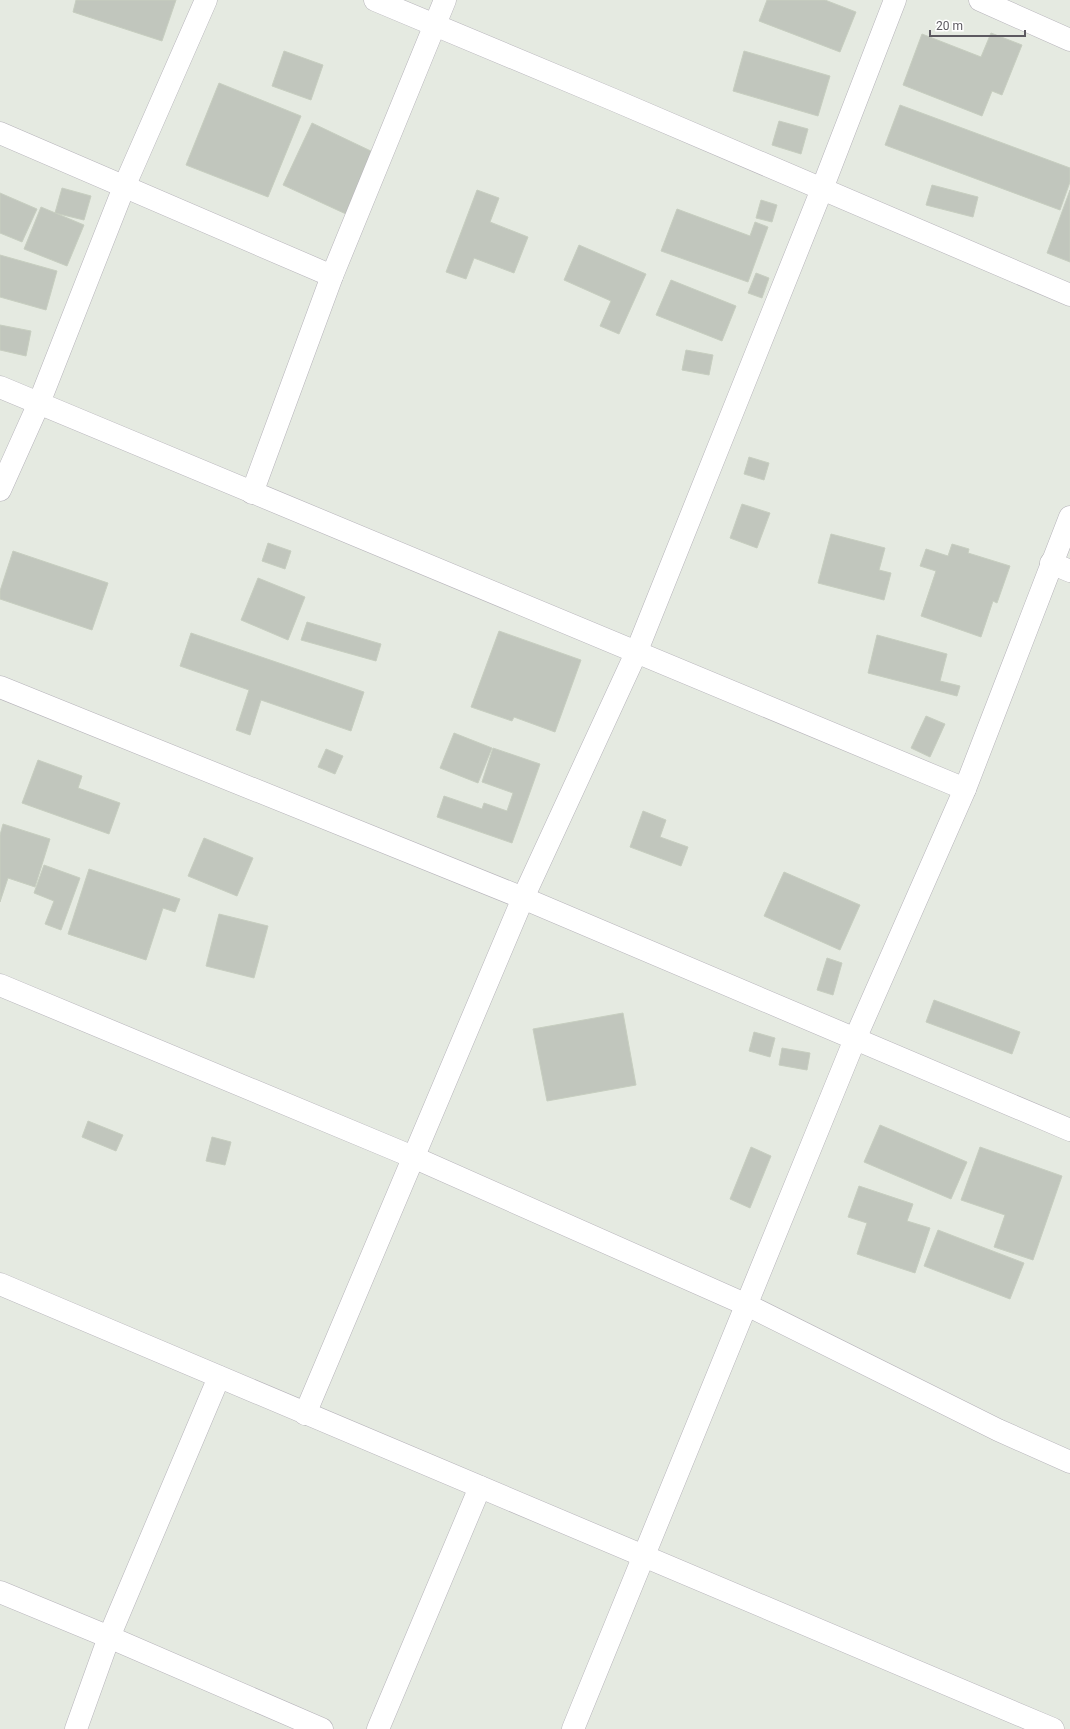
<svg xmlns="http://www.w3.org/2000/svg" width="1070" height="1729" font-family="Roboto,sans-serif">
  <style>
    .building { fill: #c1c6bd; stroke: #c7cec0 }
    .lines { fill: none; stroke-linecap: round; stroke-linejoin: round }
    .minor-casing { stroke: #b6b3ba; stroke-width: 23 }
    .minor { stroke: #fff; stroke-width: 22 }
  </style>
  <rect width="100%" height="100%" fill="#e5eae1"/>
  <g class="building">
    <polygon points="76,0 176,0 162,41 73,12"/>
    <polygon points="767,0 825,0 856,12 840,52 759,21"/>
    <polygon points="991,33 1022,45 1002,95 992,91 982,116 903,85 922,34 981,57"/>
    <polygon points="284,51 323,65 311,100 272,86"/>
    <polygon points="744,51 830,76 818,116 733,91"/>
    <polygon points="219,83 301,116 268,197 186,165"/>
    <polygon points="900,105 1070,168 1070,182 1060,210 885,145"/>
    <polygon points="779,121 808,129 801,154 772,145"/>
    <polygon points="312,123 375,153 346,214 283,185"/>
    <polygon points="932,185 978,197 973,217 926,205"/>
    <polygon points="62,188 91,196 84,220 55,213"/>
    <polygon points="477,190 499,198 490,222 528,237 514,273 474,258 466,279 446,272"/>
    <polygon points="1070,190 1070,262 1047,253"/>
    <polygon points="0,193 37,209 22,242 0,233"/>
    <polygon points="761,200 777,205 772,222 756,218"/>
    <polygon points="41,207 84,225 67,266 24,249"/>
    <polygon points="677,209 750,236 755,222 768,227 748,282 661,251"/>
    <polygon points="579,245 646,274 619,334 600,326 611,301 564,280"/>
    <polygon points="0,255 57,271 46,310 0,297"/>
    <polygon points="756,273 769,278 762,298 748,293"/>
    <polygon points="671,280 736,306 722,341 656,315"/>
    <polygon points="0,325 31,331 26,356 0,350"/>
    <polygon points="686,350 713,355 709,375 682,370"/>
    <polygon points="749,457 769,463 764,480 744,474"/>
    <polygon points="742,504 770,513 757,548 730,538"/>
    <polygon points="831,534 885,548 879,570 891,573 884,600 818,583"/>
    <polygon points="268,543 291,551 285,569 262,561"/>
    <polygon points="952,544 969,549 968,553 1010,566 997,603 993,601 981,637 921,616 936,571 920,566 926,549 948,556"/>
    <polygon points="13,551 108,583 92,630 0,599 0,591"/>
    <polygon points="258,578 305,597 288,640 241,620"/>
    <polygon points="307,622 381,644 376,661 301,640"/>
    <polygon points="499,631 581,660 555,732 514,717 512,721 471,707"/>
    <polygon points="191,633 364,692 351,731 261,700 250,735 236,730 249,690 180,666"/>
    <polygon points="877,635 947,654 940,681 960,686 957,696 868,673"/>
    <polygon points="926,716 945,724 930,757 911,748"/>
    <polygon points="454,733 492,748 478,783 440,768"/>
    <polygon points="493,748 540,764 512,843 437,817 444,796 482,809 484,803 507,811 513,793 482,782"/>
    <polygon points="326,749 343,756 335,774 318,767"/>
    <polygon points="38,760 82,776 78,788 120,803 109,834 22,803"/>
    <polygon points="643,811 666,820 660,837 688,847 681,866 630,847"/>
    <polygon points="3,824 50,839 35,887 8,878 0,902 0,835"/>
    <polygon points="204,838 253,858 237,896 188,876"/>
    <polygon points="44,865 80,878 61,930 45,924 54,901 34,893"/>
    <polygon points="89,869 180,899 175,912 163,908 146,960 68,934"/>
    <polygon points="784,872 860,905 840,950 764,916"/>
    <polygon points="219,914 268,926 254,978 206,966"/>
    <polygon points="827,958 842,963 833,995 817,990"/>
    <polygon points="934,1000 1020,1032 1012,1054 926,1022"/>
    <polygon points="623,1013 636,1085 547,1101 533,1029"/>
    <polygon points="754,1032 775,1038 770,1057 749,1051"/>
    <polygon points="782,1048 810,1053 807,1070 779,1065"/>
    <polygon points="88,1121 123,1135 116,1151 82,1137"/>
    <polygon points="880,1125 967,1162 951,1199 864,1162"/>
    <polygon points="212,1137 231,1142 225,1165 206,1161"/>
    <polygon points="751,1147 771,1156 750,1208 730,1199"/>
    <polygon points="980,1147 1062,1176 1033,1260 994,1247 1005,1215 961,1200"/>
    <polygon points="859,1186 913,1204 907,1221 930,1228 915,1273 857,1254 867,1223 848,1217"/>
    <polygon points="938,1230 1024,1263 1010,1299 924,1266"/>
  </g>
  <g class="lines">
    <g class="minor-casing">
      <g id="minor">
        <polyline points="375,0 614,100 1070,295"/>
        <polyline points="980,0 1070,40"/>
        <polyline points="0,133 332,276"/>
        <polyline points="0,387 965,789"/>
        <polyline points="0,490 39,403 124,187 206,0"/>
        <polyline points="252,493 332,276 445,0"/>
        <polyline points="1051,563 1070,571"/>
        <polyline points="0,687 523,898 1070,1130"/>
        <polyline points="0,985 413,1157 747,1305 998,1430 1070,1462"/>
        <polyline points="0,1284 1053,1729"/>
        <polyline points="305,1414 523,898 636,653 822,189 895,0"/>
        <polyline points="0,1592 109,1637 322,1729"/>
        <polyline points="76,1729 109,1637 219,1377"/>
        <polyline points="378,1729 480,1487"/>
        <polyline points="573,1729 855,1039 965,789 1070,517"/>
      </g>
    </g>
    <use href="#minor" class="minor"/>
  </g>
  <path d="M930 30v6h95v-6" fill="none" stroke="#5c5960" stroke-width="2"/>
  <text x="936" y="30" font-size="12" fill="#5c5960" stroke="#ffffff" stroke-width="3" paint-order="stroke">20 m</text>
</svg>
